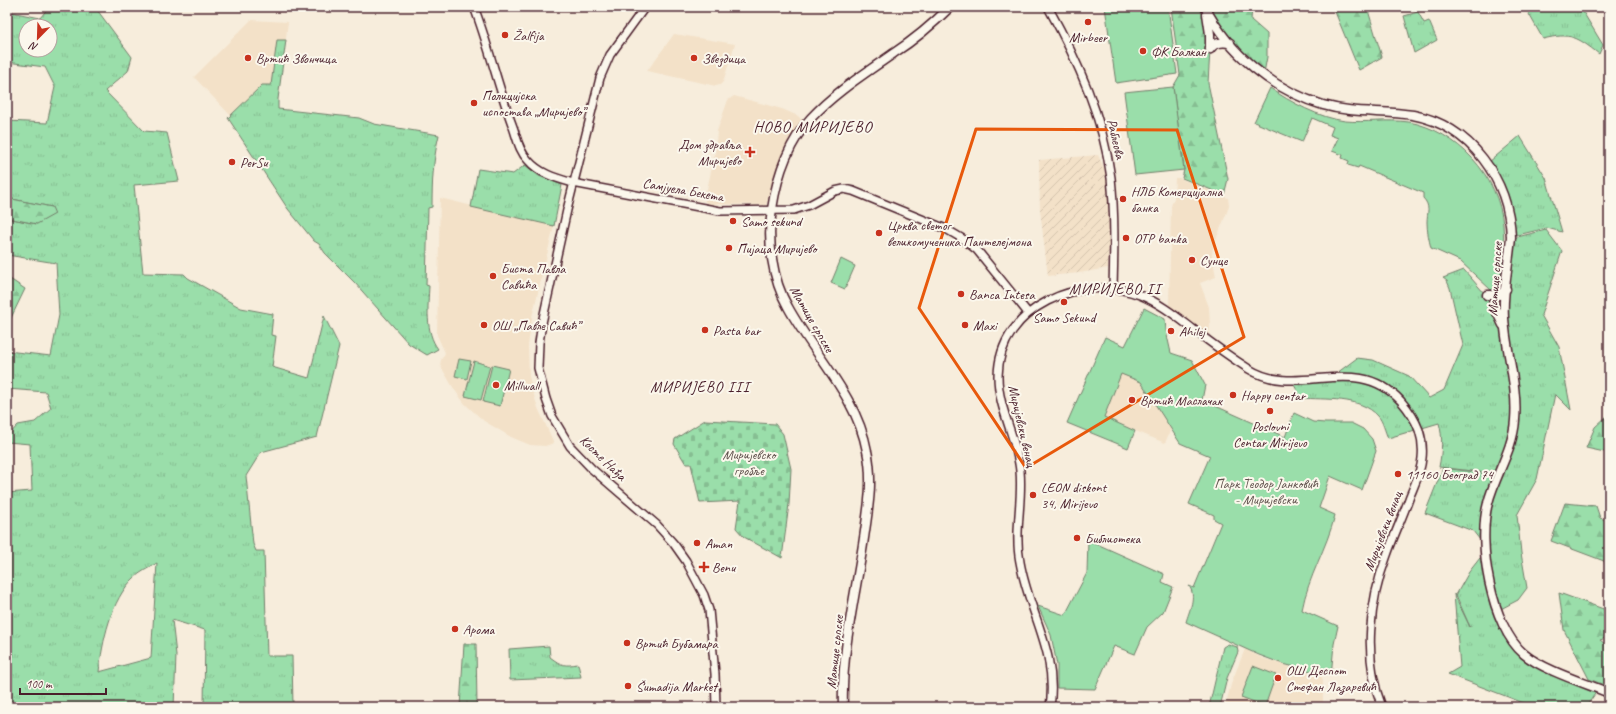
<svg xmlns="http://www.w3.org/2000/svg" width="1616" height="714" font-family="Caveat,sans-serif">
  <style>
    .built { fill: #f3e1c8 }
    .industrial { fill: url(#industrial-furrows) }
    .grass { fill: url(#grass-tufts); stroke: #727e6a; fill-rule: evenodd }
    .forest { fill: url(#forest-firs); stroke: #727e6a }
    .cemetery { fill: url(#cemetery-stones); stroke: #727e6a }
    .park { fill: #9adeaa; stroke: #727e6a }
    .lines { fill: none; stroke-linecap: round; stroke-linejoin: round }
    .tertiary-casing { stroke: #4a1f2b; stroke-width: 10 }
    .secondary-casing { stroke: #4a1f2b; stroke-width: 11 }
    .tertiary { stroke: #fbf7ec; stroke-width: 7 }
    .secondary { stroke: #fbf7ec; stroke-width: 8 }
    .marked { fill: none; stroke: #e8590c; stroke-width: 3; stroke-linejoin: round }
    .poi-dot { fill: #c8321e; stroke: #fbf7ec; stroke-width: 1.5 }
    .labels { text-anchor: middle; dominant-baseline: central; stroke-width: 4; stroke-linejoin: round; paint-order: stroke }
    .poi-label { font-size: 14px; fill: #4a1f2b; stroke: #fbf7ec; text-anchor: start }
    .street-label { font-size: 14px; fill: #4a1f2b; stroke: #fbf7ec }
    .park-label { font-size: 14px; fill: #5e4f4b; stroke: #fbf7ec }
    .neighbourhood-label { font-size: 15px; letter-spacing: 1px; fill: #4a1f2b; stroke: #fbf7ec }
    .quarter-label { font-size: 16px; letter-spacing: 1px; fill: #4a1f2b; stroke: #fbf7ec }
  </style>
  <defs>
    <pattern id="industrial-furrows" width="10" height="10" patternUnits="userSpaceOnUse"><rect width="10" height="10" fill="#f3e1c8"/><path d="M-1 1l2-2M0 10L10 0M9 11l2-2" fill="none" stroke="#d2c1ac"/></pattern>
    <pattern id="grass-tufts" width="24" height="20" patternUnits="userSpaceOnUse"><rect width="24" height="20" fill="#9adeaa"/><path d="M3 7l-1-3M5 7V3M7 7l1-3M15 17l-1-3M17 17v-4M19 17l1-3" fill="none" stroke="#86be92"/></pattern>
    <pattern id="forest-firs" width="22" height="20" patternUnits="userSpaceOnUse"><rect width="22" height="20" fill="#9adeaa"/><path d="M5 1l3.5 6h-7zM16 11l3.5 6h-7z" fill="#86be92"/></pattern>
    <pattern id="cemetery-stones" width="16" height="16" patternUnits="userSpaceOnUse"><rect width="16" height="16" fill="#9adeaa"/><path d="M2 7V4a2 2 0 0 1 4 0v3zM10 15v-3a2 2 0 0 1 4 0v3z" fill="#86be92"/></pattern>
  </defs>
  <rect width="100%" height="100%" fill="#f7eddc"/>
  <filter id="ink" filterUnits="userSpaceOnUse"><feTurbulence type="fractalNoise" baseFrequency=".025" numOctaves="2"/><feDisplacementMap in="SourceGraphic" scale="8" xChannelSelector="R" yChannelSelector="G"/><feConvolveMatrix kernelMatrix="1 2 1 2 8 2 1 2 1" color-interpolation-filters="sRGB"/></filter>
  <g filter="url(#ink)">
    <g class="built">
      <polygon points="251,20 288,22 278,99 232,117 194,77"/>
      <polygon points="674,34 735,44 723,82 720,85 716,86 647,71"/>
      <polygon points="734,96 782,109 798,116 802,120 801,125 779,165 766,205 709,204 705,202 705,198 715,154 717,131 728,100"/>
      <polygon points="1175,178 1179,178 1228,198 1229,205 1227,212 1213,247 1212,255 1216,277 1200,283 1209,307 1210,325 1209,335 1169,306 1171,206 1174,198"/>
      <polygon points="440,198 554,226 532,317 528,346 529,376 533,392 538,408 554,443 545,446 530,445 511,437 484,421 465,404 454,389 440,365 441,360 445,353 437,335"/>
      <polygon points="1121,373 1141,382 1171,429 1165,443 1104,418"/>
      <polygon points="1245,649 1262,658 1321,676 1323,680 1323,707 1225,707 1232,681"/>
    </g>
    <polygon class="industrial" points="1098,155 1104,168 1107,184 1110,224 1108,268 1079,273 1048,276 1040,210 1039,160"/>
    <g class="grass">
      <path d="M 7,7 L 13,7 L 11,12 L 40,18 L 49,7 L 95,7 L 132,57 L 128,71 L 105,91 L 144,131 L 167,133 L 179,181 L 134,185 L 143,273 L 184,274 L 188,278 L 241,308 L 273,314 L 271,335 L 276,336 L 272,367 L 309,378 L 324,316 L 339,346 L 317,437 L 261,452 L 246,476 L 253,544 L 256,551 L 264,551 L 267,656 L 292,656 L 293,707 L 204,707 L 205,630 L 172,620 L 176,655 L 174,707 L 7,707 L 7,493 L 32,491 L 30,444 L 7,442 L 7,437 L 18,425 L 35,422 L 51,408 L 46,392 L 7,389 L 7,351 L 51,356 L 59,315 L 56,263 L 7,255 L 7,218 L 37,224 L 52,207 L 7,198 L 7,121 L 47,123 L 55,87 L 45,67 L 7,62 ZM 26,26 L 50,26 L 50,50 L 26,50 ZM 157,563 L 151,658 L 99,672 C 102,643 111,599 134,578 C 140,572 149,568 157,563 Z"/>
      <path d="M 1525,7 L 1580,7 L 1603,45 L 1599,54 C 1577,37 1571,32 1543,39 Z"/>
      <polygon points="1418,12 1424,23 1429,21 1437,40 1414,53 1404,16"/>
      <path d="M 277,40 L 286,40 L 278,99 L 278,109 L 359,118 L 374,124 L 439,135 C 433,159 432,183 432,207 L 428,208 L 426,285 L 429,286 C 428,306 425,332 438,349 L 427,355 L 409,344 L 355,283 L 325,253 L 319,244 L 314,241 L 288,209 L 228,118 L 262,85 L 271,85 Z"/>
      <polygon points="1520,136 1546,178 1562,232 1547,228 1513,236 1507,196 1498,176 1489,162"/>
      <polygon points="525,165 539,176 562,185 554,226 471,207 478,169 513,174"/>
      <polygon points="1546,230 1562,251 1541,315 1559,347 1571,410 1555,394 1537,479 1517,515 1521,553 1527,588 1518,600 1493,613 1512,646 1597,691 1586,707 1534,707 1448,674 1460,667 1454,594 1470,627 1456,595 1469,572 1487,549 1473,531 1425,513 1443,468 1499,475 1514,439 1506,319 1513,238"/>
      <path d="M 1464,270 L 1485,294 L 1504,329 L 1513,393 L 1512,429 L 1496,474 L 1439,467 C 1442,452 1443,437 1439,423 L 1388,438 C 1385,432 1383,421 1378,416 C 1360,396 1325,400 1301,398 L 1291,379 L 1333,376 L 1357,358 L 1373,360 L 1409,376 L 1429,398 L 1444,390 L 1463,345 L 1450,288 L 1447,281 L 1443,278 Z"/>
      <polygon points="1228,644 1237,647 1238,652 1227,678 1220,707 1209,707 1223,647"/>
      <path d="M 549,646 L 550,657 C 562,666 564,666 578,664 L 581,677 L 510,680 L 509,649 Z"/>
    </g>
    <g class="forest">
      <polygon points="1171,7 1201,7 1203,11 1210,50 1208,83 1228,179 1224,195 1182,178 1184,170 1173,87 1180,75"/>
      <path d="M 1208,7 L 1252,7 L 1251,20 L 1267,34 L 1267,57 L 1264,73 C 1241,53 1224,32 1208,7 Z"/>
      <polygon points="1333,7 1367,7 1382,57 1359,70"/>
      <polygon points="7,198 52,207 55,214 37,224 7,218"/>
      <polygon points="7,277 25,289 9,322 7,322"/>
      <polygon points="1607,416 1609,418 1609,453 1586,448 1595,427"/>
      <polygon points="1565,503 1596,506 1600,518 1609,521 1609,573 1604,561 1551,541"/>
      <polygon points="1559,593 1609,611 1609,637 1600,640 1609,647 1608,663 1609,665 1609,687 1589,679 1564,630"/>
      <polygon points="464,644 476,644 477,707 460,707"/>
    </g>
    <polygon class="cemetery" points="705,420 775,424 783,434 791,469 789,504 782,558 744,537 736,528 740,501 700,503 691,464 686,464 674,444 675,439"/>
    <g class="park">
      <polygon points="1105,7 1168,7 1177,74 1116,83"/>
      <polygon points="1173,87 1184,170 1135,175 1124,92"/>
      <path d="M 1270,88 C 1290,102 1320,118 1345,121 C 1366,123 1387,119 1409,122 C 1457,131 1499,176 1503,225 C 1505,244 1502,264 1500,283 L 1497,290 L 1494,291 L 1491,290 L 1460,261 L 1431,248 C 1429,240 1427,231 1427,222 C 1427,213 1431,206 1423,198 L 1423,193 L 1359,166 L 1358,168 L 1348,165 L 1349,161 L 1342,158 L 1343,155 L 1332,151 L 1338,138 L 1330,135 L 1333,127 L 1312,118 L 1302,142 L 1254,122 Z"/>
      <polygon points="841,259 855,266 845,289 831,283"/>
      <path d="M 1144,308 L 1165,319 L 1166,331 L 1171,353 L 1192,360 L 1205,385 L 1202,400 L 1285,437 L 1294,413 L 1313,422 L 1325,423 L 1351,423 L 1363,429 L 1372,439 L 1376,451 L 1362,490 L 1330,476 L 1319,508 L 1335,515 C 1327,548 1308,577 1302,610 L 1338,626 L 1334,644 L 1331,676 L 1283,664 L 1259,655 L 1186,622 C 1189,611 1197,596 1189,586 L 1194,588 L 1221,523 L 1214,519 L 1214,515 L 1189,504 L 1210,456 L 1180,443 L 1141,382 L 1121,374 L 1104,417 L 1135,431 L 1128,448 L 1067,423 L 1105,337 L 1125,346 Z"/>
      <polygon points="459,359 471,361 467,379 455,376"/>
      <polygon points="474,361 490,366 481,400 465,396"/>
      <polygon points="492,365 509,369 500,406 483,402"/>
      <polygon points="1088,540 1164,574 1162,582 1173,587 1163,612 1147,627 1135,654 1114,646 1095,689 1057,688 1057,665 1051,635 1038,606 1065,615 1087,573"/>
      <polygon points="1253,666 1276,675 1265,706 1241,697"/>
    </g>
    <g class="lines">
      <g class="tertiary-casing">
        <g id="tertiary">
          <path d="M 474,7 C 489,46 498,87 513,127 C 517,138 519,151 528,160 C 540,174 556,178 573,183 L 720,211 L 794,210 L 809,205 L 835,191 L 844,189 L 853,191 L 946,229 L 963,239 L 977,250 L 1028,313"/>
          <polyline points="645,7 610,55 600,78 567,210 542,323 539,343 538,368 546,399 552,416 570,446 592,469 657,525 674,544 686,561 704,595 709,610 715,674 716,707"/>
          <path d="M 1048,7 C 1078,61 1103,117 1111,178 C 1115,215 1114,251 1113,288"/>
          <path d="M 1050,707 C 1058,651 1029,614 1020,562 C 1014,532 1023,501 1020,471 C 1017,438 998,409 998,376 C 999,306 1082,273 1140,295 C 1160,303 1176,316 1193,329 C 1211,343 1230,357 1249,369 C 1299,400 1355,351 1401,401 C 1408,409 1415,419 1419,430 C 1422,439 1423,449 1422,458 C 1421,472 1415,484 1410,496 C 1403,516 1394,535 1387,555 C 1369,602 1363,659 1382,707"/>
        </g>
      </g>
      <g class="secondary-casing">
        <g id="secondary">
          <path d="M 1205,7 C 1229,54 1273,90 1323,105 C 1354,114 1382,110 1413,115 C 1471,126 1509,180 1511,237 C 1509,263 1502,293 1504,318 C 1506,352 1518,386 1515,420 C 1513,450 1495,475 1488,503 C 1477,543 1491,626 1524,654 C 1543,670 1585,683 1609,693"/>
          <polyline points="1207,14 1210,34 1210,49"/>
          <path d="M 1210,49 C 1215,42 1222,42 1230,43"/>
          <polyline points="1487,295 1499,295 1506,289"/>
          <polyline points="1493,304 1503,325"/>
          <path d="M 843,707 C 841,648 857,590 865,531 C 869,504 873,478 867,451 C 857,396 814,355 788,307 C 772,279 767,241 772,209 C 777,176 789,142 811,118 C 835,92 866,73 894,53 C 914,40 933,24 950,7"/>
        </g>
      </g>
      <use href="#tertiary" class="tertiary"/>
      <use href="#secondary" class="secondary"/>
    </g>
  </g>
  <path class="marked" d="M 976,129 L 1177,130 L 1244,337 L 1026,468 L 919,308 Z"/>
  <g class="poi-dot">
    <circle cx="1088" cy="22" r="4"/>
    <circle cx="505" cy="35" r="4"/>
    <circle cx="1143" cy="51" r="4"/>
    <circle cx="248" cy="58" r="4"/>
    <circle cx="694" cy="58" r="4"/>
    <circle cx="474" cy="103" r="4"/>
    <path d="M748 146h4v4h4v4h-4v4h-4v-4h-4v-4h4z"/>
    <circle cx="232" cy="162" r="4"/>
    <circle cx="1123" cy="199" r="4"/>
    <circle cx="733" cy="221" r="4"/>
    <circle cx="879" cy="233" r="4"/>
    <circle cx="1126" cy="238" r="4"/>
    <circle cx="729" cy="248" r="4"/>
    <circle cx="1192" cy="260" r="4"/>
    <circle cx="493" cy="276" r="4"/>
    <circle cx="961" cy="294" r="4"/>
    <circle cx="1064" cy="302" r="4"/>
    <circle cx="484" cy="325" r="4"/>
    <circle cx="965" cy="325" r="4"/>
    <circle cx="705" cy="330" r="4"/>
    <circle cx="1171" cy="331" r="4"/>
    <circle cx="496" cy="385" r="4"/>
    <circle cx="1233" cy="395" r="4"/>
    <circle cx="1132" cy="400" r="4"/>
    <circle cx="1270" cy="411" r="4"/>
    <circle cx="1398" cy="474" r="4"/>
    <circle cx="1033" cy="495" r="4"/>
    <circle cx="1077" cy="538" r="4"/>
    <circle cx="697" cy="543" r="4"/>
    <path d="M702 561h4v4h4v4h-4v4h-4v-4h-4v-4h4z"/>
    <circle cx="455" cy="629" r="4"/>
    <circle cx="627" cy="643" r="4"/>
    <circle cx="1278" cy="678" r="4"/>
    <circle cx="628" cy="686" r="4"/>
  </g>
  <g class="labels">
    <g class="poi-label">
      <text x="513" y="35">Žalfija</text>
      <text x="1088" y="37" text-anchor="middle">Mirbeer</text>
      <text x="1151" y="51">ФК Балкан</text>
      <text x="256" y="58">Вртић Звончица</text>
      <text x="702" y="58">Звездица</text>
      <text x="482" y="95">Полицијска<tspan x="482" dy="16">испостава „Миријево”</tspan></text>
      <text x="741" y="144" text-anchor="end">Дом здравља<tspan x="741" dy="16">Миријево</tspan></text>
      <text x="240" y="162">PerSu</text>
      <text x="1131" y="191">НЛБ Комерцијална<tspan x="1131" dy="16">банка</tspan></text>
      <text x="741" y="221">Samo sekund</text>
      <text x="887" y="225">Црква светог<tspan x="887" dy="16">великомученика Пантелејмона</tspan></text>
      <text x="1134" y="238">OTP banka</text>
      <text x="737" y="248">Пијаца Миријево</text>
      <text x="1200" y="260">Сунце</text>
      <text x="501" y="268">Биста Павла<tspan x="501" dy="16">Савића</tspan></text>
      <text x="969" y="294">Banca Intesa</text>
      <text x="1064" y="317" text-anchor="middle">Samo Sekund</text>
      <text x="492" y="325">ОШ „Павле Савић”</text>
      <text x="973" y="325">Maxi</text>
      <text x="713" y="330">Pasta bar</text>
      <text x="1179" y="331">Ahilej</text>
      <text x="504" y="385">Millwall</text>
      <text x="1241" y="395">Happy centar</text>
      <text x="1140" y="400">Вртић Маслачак</text>
      <text x="1270" y="426" text-anchor="middle">Poslovni<tspan x="1270" dy="16">Centar Mirijevo</tspan></text>
      <text x="1406" y="474">11160 Београд 74</text>
      <text x="1041" y="487">LEON diskont<tspan x="1041" dy="16">34, Mirijevo</tspan></text>
      <text x="1085" y="538">Библиотека</text>
      <text x="705" y="543">Aman</text>
      <text x="712" y="567">Benu</text>
      <text x="463" y="629">Арома</text>
      <text x="635" y="643">Вртић Бубамара</text>
      <text x="1286" y="670">ОШ Деспот<tspan x="1286" dy="16">Стефан Лазаревић</tspan></text>
      <text x="636" y="686">Šumadija Market</text>
    </g>
    <g class="street-label">
      <text transform="translate(1116 139) rotate(77)">Раблеова</text>
      <text transform="translate(683 190) rotate(10)">Самјуела Бекета</text>
      <text transform="translate(1495 279) rotate(-86)">Матице српске</text>
      <text transform="translate(812 319) rotate(60)">Матице српске</text>
      <text transform="translate(1022 426) rotate(77)">Миријевски венац</text>
      <text transform="translate(603 458) rotate(44)">Косте Нађа</text>
      <text transform="translate(1383 531) rotate(-69)">Миријевски венац</text>
      <text transform="translate(835 652) rotate(-84)">Матице српске</text>
    </g>
    <g class="park-label">
      <text x="749" y="454">Миријевско<tspan x="749" dy="16">гробље</tspan></text>
      <text x="1266" y="483">Парк Теодор Јанковић<tspan x="1266" dy="16">- Миријевски</tspan></text>
    </g>
    <g class="neighbourhood-label">
      <text x="1115" y="289">МИРИЈЕВО II</text>
      <text x="700" y="387">МИРИЈЕВО III</text>
    </g>
    <g class="quarter-label">
      <text x="813" y="127">НОВО МИРИЈЕВО</text>
    </g>
  </g>
  <rect width="1616" height="714" fill="none" stroke="#fbf7ec" stroke-width="24"/>
  <rect x="12" y="12" width="1592" height="690" fill="none" stroke="#4a1f2b" stroke-width="1.5" filter="url(#ink)"/>
  <g transform="translate(38 38) rotate(203)"><circle r="19" fill="#fbf7ec" stroke="#b4a19f"/>
  <path d="M0-3L7 15L0 10L-7 15Z" fill="#c8321e"/>
  <text y="-6" font-size="11" font-weight="bold" text-anchor="middle" fill="#4a1f2b">N</text>
  </g>
  <path d="M20 688v6h86v-6" fill="none" stroke="#4a1f2b" stroke-width="2"/>
  <text x="26" y="688" font-size="12" fill="#4a1f2b" stroke="#fbf7ec" stroke-width="3" paint-order="stroke">100 m</text>
</svg>
